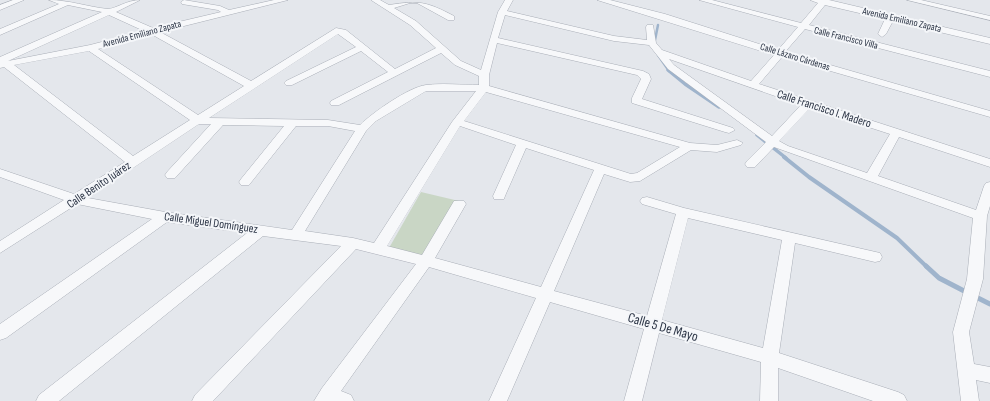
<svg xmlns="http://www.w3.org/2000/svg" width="990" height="401" font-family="'Sofia Sans Condensed',sans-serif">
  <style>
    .green { fill: #c9d6c5 }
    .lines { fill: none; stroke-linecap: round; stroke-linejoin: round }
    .stream-far3 { stroke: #9fb4cc; stroke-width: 2.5 }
    .stream-far2 { stroke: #9fb4cc; stroke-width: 3.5 }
    .stream-far1 { stroke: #9fb4cc; stroke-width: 4 }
    .stream { stroke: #9fb4cc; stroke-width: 5 }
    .minor-casing { stroke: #a9aeb7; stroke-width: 1 }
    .minor { fill: #f7f8fa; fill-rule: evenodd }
    .labels { text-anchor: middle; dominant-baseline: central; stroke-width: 4; stroke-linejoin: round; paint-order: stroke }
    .far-street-label { font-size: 10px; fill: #2b3445; stroke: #f4f6f9 }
    .street-label { font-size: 12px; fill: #2b3445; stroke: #f4f6f9 }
    .near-street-label { font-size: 14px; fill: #2b3445; stroke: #f4f6f9 }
  </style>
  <rect width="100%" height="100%" fill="#e4e7ec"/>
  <polygon class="green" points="421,192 459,201 422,256 389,248"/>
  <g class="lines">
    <g class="stream-far3">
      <polyline points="655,40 658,25"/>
      <polyline points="658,55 669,71"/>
    </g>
    <g class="stream-far2">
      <polyline points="668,70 685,84 719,107"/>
      <polyline points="757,135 786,158"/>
    </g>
    <polyline class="stream-far1" points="784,157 809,177 897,238 927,267"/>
    <g class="stream">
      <polyline points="926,266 939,278 968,293"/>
      <polyline points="974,296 990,304"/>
    </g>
    <g class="minor-casing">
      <g id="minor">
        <polygon points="13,0 24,0 0,10 0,5"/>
        <path d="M 49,0 C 69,0 88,7 108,9 C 115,9 127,0 140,0 L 116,12 L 153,28 L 221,12 L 218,10 L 182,4 L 181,2 L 184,0 L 220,6 L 229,10 L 274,0 L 288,0 L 160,32 L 251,81 L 336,28 L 346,30 L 395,69 L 436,48 L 410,25 L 371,0 L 380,0 L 389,5 C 420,0 427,2 454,16 L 454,20 L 448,20 L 417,3 L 410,3 L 394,8 L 416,21 L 461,61 L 481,70 L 498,12 L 505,0 L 513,0 L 507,11 L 614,36 L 647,40 L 646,27 L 647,25 L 653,25 L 656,43 L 662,50 L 751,81 L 774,55 L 597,0 L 610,0 L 665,14 L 778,50 L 798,27 L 699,0 L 712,0 L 801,23 L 818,3 L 810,0 L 829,0 L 990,38 L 990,44 L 893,21 L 886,34 L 882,37 L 878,34 L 885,19 L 825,5 L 809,25 L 990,71 L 990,77 L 805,29 L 785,52 L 990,111 L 990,117 L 782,57 L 759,84 L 990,159 L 990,167 L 899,137 L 878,176 L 976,210 L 984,186 L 986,183 L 990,182 L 990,206 L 987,216 L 983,279 L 969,332 L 974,364 L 990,367 L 990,383 L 976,380 L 979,401 L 961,401 L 953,332 L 967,279 L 973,218 L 774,147 L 755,167 L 747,167 L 745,164 L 747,161 L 766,142 L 668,69 L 649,45 L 614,41 L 505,15 L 498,38 L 643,71 L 649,74 L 651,79 L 642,99 L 733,128 L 735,130 L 729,133 L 725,132 L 632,103 L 632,98 L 641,79 L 637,75 L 497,43 L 489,75 L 489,86 L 690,143 L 717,145 L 737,140 L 743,143 L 741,145 L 717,152 L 691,150 L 640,181 L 630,182 L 604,174 L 554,291 L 647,316 L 676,214 L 642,204 L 640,201 L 642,198 L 647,197 L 684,208 L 880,253 L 882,257 L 880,261 L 875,262 L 795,243 L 779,353 L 898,392 L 904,395 L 907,401 L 873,401 L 778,368 L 778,401 L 760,401 L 761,362 L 659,333 L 642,401 L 624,401 L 644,329 L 550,302 L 507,401 L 489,401 L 536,298 L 429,267 L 341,391 L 351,395 L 354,401 L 314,401 L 322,388 L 416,264 L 356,249 L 213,401 L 192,401 L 195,395 L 341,246 L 263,236 L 59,401 L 36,401 L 39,395 L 247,233 L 167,222 L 6,338 L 0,340 L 0,324 L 152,219 L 77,204 L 0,253 L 0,241 L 64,200 L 0,177 L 0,169 L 74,194 L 125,162 L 4,67 L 0,68 L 0,57 L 102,12 L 68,5 L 0,35 L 0,29 L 59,4 ZM 109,15 L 144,31 L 90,45 L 8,61 ZM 151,34 L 244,86 L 198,115 L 98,49 ZM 338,34 L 356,47 L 286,81 L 284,83 L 286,85 L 292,85 L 361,51 L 388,72 L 331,101 L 330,103 L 331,105 L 339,105 L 441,53 L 455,65 L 479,76 L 479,85 C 462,85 443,83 426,85 C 409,87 372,113 360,125 L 328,120 L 209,118 ZM 89,51 L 190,120 L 133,156 L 14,65 ZM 669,59 L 801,105 L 772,136 L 674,65 ZM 426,91 L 476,91 L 452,122 L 374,243 L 353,238 L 305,231 L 366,131 L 376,121 ZM 486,92 L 680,147 L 637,173 L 631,174 L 464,121 ZM 810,108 L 890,134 L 867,173 L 788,146 L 779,141 ZM 199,124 L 211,124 L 167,172 L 165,175 L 167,178 L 175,178 L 223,125 L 284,126 L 241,179 L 239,182 L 241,185 L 249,185 L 296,126 L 328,126 L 355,131 L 292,230 L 165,212 L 88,198 ZM 460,126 L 516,145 L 493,196 L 494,199 L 504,199 L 505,196 L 526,148 L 594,170 L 541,287 L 435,258 L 466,204 L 464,201 L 454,201 L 422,255 L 387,246 ZM 688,218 L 782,240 L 763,348 L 662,320 Z"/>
        <polygon points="907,0 921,0 990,16 990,20"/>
      </g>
    </g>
    <use href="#minor" class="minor"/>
  </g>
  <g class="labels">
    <g class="far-street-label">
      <text transform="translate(902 20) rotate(13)">Avenida Emiliano Zapata</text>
      <text transform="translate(142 34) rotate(-15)">Avenida Emiliano Zapata</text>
      <text transform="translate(846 38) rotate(14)">Calle Francisco Villa</text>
      <text transform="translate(795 57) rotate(17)">Calle Lázaro Cárdenas</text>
    </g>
    <g class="street-label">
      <text transform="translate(824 109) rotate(18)">Calle Francisco I. Madero</text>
      <text transform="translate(99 185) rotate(-34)">Calle Benito Juárez</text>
      <text transform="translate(211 223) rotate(8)">Calle Miguel Domínguez</text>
    </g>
    <g class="near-street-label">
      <text transform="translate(663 327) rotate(16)">Calle 5 De Mayo</text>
    </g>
  </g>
</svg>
